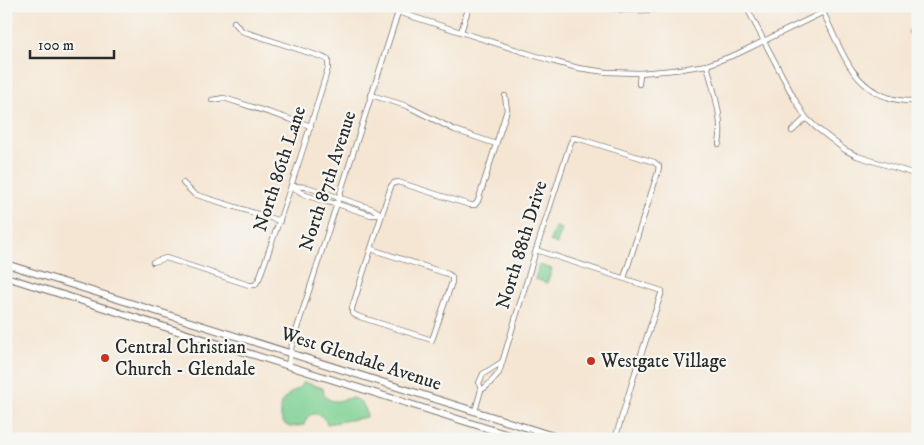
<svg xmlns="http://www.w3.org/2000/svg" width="924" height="445" font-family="'IM FELL DW Pica',serif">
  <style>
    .green { fill: #7dd092; stroke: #547e5e }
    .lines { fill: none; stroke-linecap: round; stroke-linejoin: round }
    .street-casing { stroke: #726c66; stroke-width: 6 }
    .secondary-casing { stroke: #726c66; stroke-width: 8 }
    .street { stroke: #fff; stroke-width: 4.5 }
    .secondary { stroke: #fff; stroke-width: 6 }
    .poi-dot { fill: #c8321e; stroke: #f6f6f2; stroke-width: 2 }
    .labels { text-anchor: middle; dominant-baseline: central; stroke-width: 4.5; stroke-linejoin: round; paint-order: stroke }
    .street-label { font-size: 19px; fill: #2b2b2b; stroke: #f6f6f2 }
    .poi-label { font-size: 19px; fill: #2b2b2b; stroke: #f6f6f2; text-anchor: start }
  </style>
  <rect width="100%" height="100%" fill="#f6f6f2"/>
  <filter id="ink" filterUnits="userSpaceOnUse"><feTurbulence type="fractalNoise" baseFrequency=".02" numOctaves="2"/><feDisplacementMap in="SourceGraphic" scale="10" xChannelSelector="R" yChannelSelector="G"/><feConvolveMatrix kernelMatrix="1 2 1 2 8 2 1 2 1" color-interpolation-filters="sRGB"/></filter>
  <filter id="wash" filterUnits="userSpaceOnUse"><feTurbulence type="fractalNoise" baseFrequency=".0096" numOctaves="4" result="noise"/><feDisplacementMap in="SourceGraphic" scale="20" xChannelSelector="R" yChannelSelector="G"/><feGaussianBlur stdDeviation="1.12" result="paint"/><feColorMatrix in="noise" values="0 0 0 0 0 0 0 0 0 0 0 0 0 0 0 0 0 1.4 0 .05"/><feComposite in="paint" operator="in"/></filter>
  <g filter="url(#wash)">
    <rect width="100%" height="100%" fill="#f5e6d3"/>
    <g class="green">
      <polygon points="555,227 562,229 557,244 550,241"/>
      <polygon points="539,265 552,269 547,283 535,279"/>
      <path d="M 304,382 L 323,388 L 324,395 C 333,405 339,400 350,398 C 360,397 367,408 367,417 L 327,424 C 322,411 307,410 304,425 L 290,427 C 288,426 285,425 283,422 C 278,415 281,400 288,395 C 294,391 299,388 304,382 Z"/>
    </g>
  </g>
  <g filter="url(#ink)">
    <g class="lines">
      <g class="street-casing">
        <g id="street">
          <path d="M 598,6 C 621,11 650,12 673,6"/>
          <polyline points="746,6 764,41 795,100 806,118 818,129 845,150 857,156 918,175"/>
          <polyline points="398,12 552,61 578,68 606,72 640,73 674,70 707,65 737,54 836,6"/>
          <path d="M 823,12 C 839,44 850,85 887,97 C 897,101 907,101 918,101"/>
          <polyline points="911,31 918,25"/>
          <polyline points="461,32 469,6"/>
          <path d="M 707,65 C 713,89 724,120 719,144"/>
          <polyline points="639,84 640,73"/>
          <polyline points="371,95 407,106 455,130 496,144"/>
          <polyline points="212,100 224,98 311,126"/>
          <polyline points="792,131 806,118"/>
          <polyline points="183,183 194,194 280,221"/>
          <polyline points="291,186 305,195 324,201 337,204 371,215 382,215"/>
          <polyline points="292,186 307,187 373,209 381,214"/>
          <polyline points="371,249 448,274 452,277 452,282 432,340 357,316 352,313 352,308 391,186 394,183 398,182 470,205 475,205 478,201 507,110 505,96"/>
          <polyline points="536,250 662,291 635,373 615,439"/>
          <path d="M 153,262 L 166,258 L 249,285 L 255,285 L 259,279 C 284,209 307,139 328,68 L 328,60 L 322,57 L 242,31 L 234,22"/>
          <polyline points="288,365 292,344 400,6"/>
          <path d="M 481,390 C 488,387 493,379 499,373 L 536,250 L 570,144 L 573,138 L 580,139 L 654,162 L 659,166 L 658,172 L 624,278"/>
          <polyline points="475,411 481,390 479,383 483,374 502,362"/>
        </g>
      </g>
      <g class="secondary-casing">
        <g id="secondary">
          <polyline points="6,264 563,439"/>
          <polyline points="6,277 521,439"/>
        </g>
      </g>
      <use href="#street" class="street"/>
      <use href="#secondary" class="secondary"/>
    </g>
  </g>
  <g class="poi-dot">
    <circle cx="105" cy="358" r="5"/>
    <circle cx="591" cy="361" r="5"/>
  </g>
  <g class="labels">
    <g class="street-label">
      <text transform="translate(280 169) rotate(-72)">North 86th Lane</text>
      <text transform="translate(328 181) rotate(-72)">North 87th Avenue</text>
      <text transform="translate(522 245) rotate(-73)">North 88th Drive</text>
      <text transform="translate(361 359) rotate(18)">West Glendale Avenue</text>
    </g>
    <g class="poi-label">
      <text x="115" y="347">Central Christian<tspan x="115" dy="22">Church - Glendale</tspan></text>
      <text x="601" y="361">Westgate Village</text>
    </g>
  </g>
  <rect width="924" height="445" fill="none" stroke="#f6f6f2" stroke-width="25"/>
  <path d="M30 50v8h84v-8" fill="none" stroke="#2b2b2b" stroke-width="2.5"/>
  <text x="38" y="50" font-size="15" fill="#2b2b2b" stroke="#f6f6f2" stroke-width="4" paint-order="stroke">100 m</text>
</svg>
